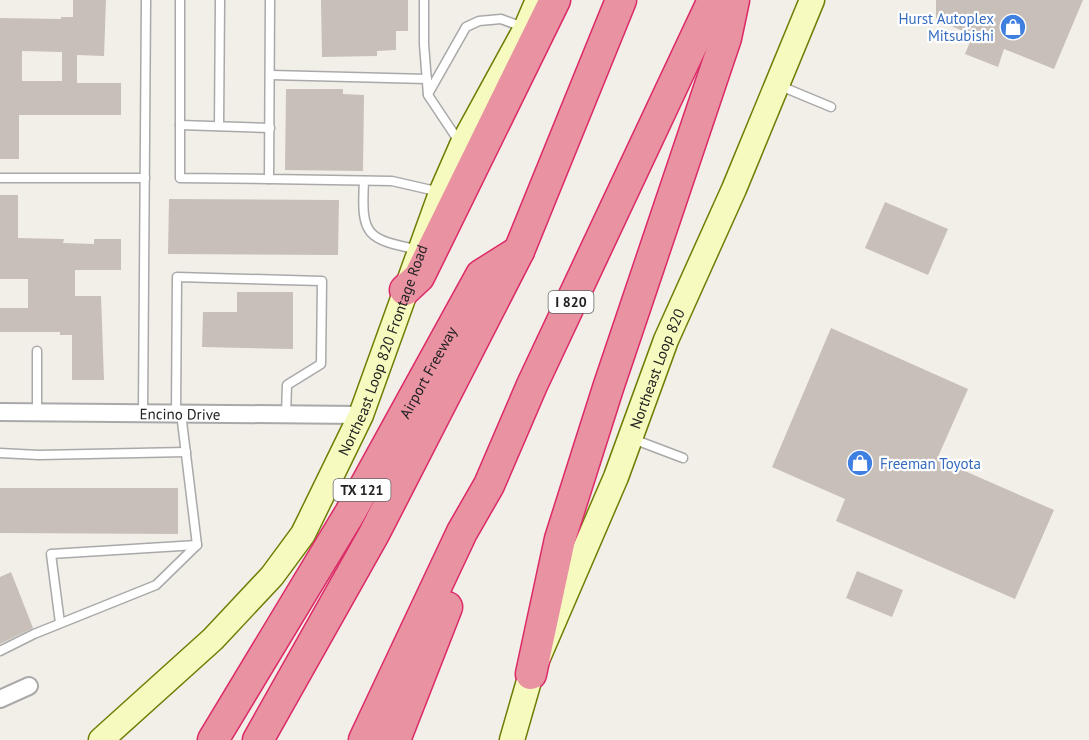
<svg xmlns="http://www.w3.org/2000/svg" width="1089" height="740" font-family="'PT Sans',sans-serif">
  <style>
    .building { fill: #c7bfb8; fill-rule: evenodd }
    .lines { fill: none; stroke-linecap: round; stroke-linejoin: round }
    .service-casing { stroke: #a9a9a9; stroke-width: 11 }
    .minor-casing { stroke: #a9a9a9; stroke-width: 20 }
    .secondary-casing { stroke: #707d05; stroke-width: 27 }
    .motorway-casing { stroke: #dc2a67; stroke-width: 33 }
    .service { stroke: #fff; stroke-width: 8 }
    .minor { stroke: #fff; stroke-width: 16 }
    .secondary { stroke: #f7fabf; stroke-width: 24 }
    .motorway { stroke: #e892a2; stroke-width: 30 }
    .labels { text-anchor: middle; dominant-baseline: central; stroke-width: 4.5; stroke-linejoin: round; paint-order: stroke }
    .shield { fill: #fff; stroke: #646464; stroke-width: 1.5 }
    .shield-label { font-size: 14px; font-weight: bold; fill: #222 }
    .shop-label { font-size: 15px; fill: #366cbe; stroke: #fff; text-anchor: end }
    .street-label { font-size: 15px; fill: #222; stroke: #fff }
  </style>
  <rect width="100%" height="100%" fill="#f2efe9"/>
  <g class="building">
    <path d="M 73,0 L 106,0 L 104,56 L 77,55 L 77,83 L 121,83 L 121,115 L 19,115 L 19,159 L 0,159 L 0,18 L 61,19 L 61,17 L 73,17 ZM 22,51 L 62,52 L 62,81 L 22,81 Z"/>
    <polygon points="321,0 408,0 408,31 396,31 396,50 377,51 377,56 322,57"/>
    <polygon points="936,0 1083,0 1054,69 1004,49 998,67 965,54 973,35 936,20"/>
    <polygon points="286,89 343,89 343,94 364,95 363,171 285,170"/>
    <polygon points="0,195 18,195 18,238 64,239 63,243 94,244 94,239 121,239 121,270 75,270 75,296 101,296 104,380 72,380 72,335 60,335 60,332 0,332 0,308 28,308 28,279 0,279"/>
    <polygon points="169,199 339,200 338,255 168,254"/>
    <polygon points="885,202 948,229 928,275 865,248"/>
    <polygon points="237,292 293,292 293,349 202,347 203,312 237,312"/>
    <polygon points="831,328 968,389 937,459 1054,510 1015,599 836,521 845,499 772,467"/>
    <polygon points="0,488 178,488 178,534 0,533"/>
    <polygon points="857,571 903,590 892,617 846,598"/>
    <polygon points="11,572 33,628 0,644 0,577"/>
  </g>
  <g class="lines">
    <g class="service-casing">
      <g id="service">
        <polyline points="180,0 180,178 269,179"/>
        <polyline points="270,0 269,179 392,181 440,192"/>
        <polyline points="424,0 424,44 428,95 460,143"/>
        <polyline points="271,75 427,79"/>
        <polyline points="778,85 831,107"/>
        <polyline points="428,94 466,27 479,21 501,19 523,27"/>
        <polyline points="180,125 270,128"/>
        <polyline points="219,126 220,0"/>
        <polyline points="0,178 145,178"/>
        <path d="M 364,181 C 361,236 366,239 419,250"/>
        <polyline points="37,412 37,351"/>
        <polyline points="143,413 146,0"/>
        <polyline points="176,413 177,277 322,281 321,364 287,385 286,414"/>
        <polyline points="633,439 683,458"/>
        <polyline points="0,453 39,455 186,452"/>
        <polyline points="60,623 51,554 197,545"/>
        <polyline points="0,651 34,634 156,585 197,545 181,413"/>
      </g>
    </g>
    <g class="minor-casing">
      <g id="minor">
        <path id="s1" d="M 0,412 L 361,415"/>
        <polyline points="0,699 29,686"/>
      </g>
    </g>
    <g class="secondary-casing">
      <g id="secondary">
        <path id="s2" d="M 101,740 L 213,639 L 272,576 L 303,534 L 361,415 L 441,193 L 462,145 L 526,28 L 538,0"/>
        <path id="s3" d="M 512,740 L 531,674 L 616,477 L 666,340 L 734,189 L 812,0"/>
      </g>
    </g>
    <g class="motorway-casing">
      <g id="motorway">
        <polyline points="405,290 419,277 555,0"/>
        <polyline points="531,674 560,539 608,388 726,38 734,0"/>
        <path id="s4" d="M 213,740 L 350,513 L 481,275 L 519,251"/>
        <polyline points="258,740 374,534 519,251 621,0"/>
        <polyline points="364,740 462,532 489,485 532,385 713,0"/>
        <polyline points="395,740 447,607"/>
      </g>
    </g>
    <use href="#service" class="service"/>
    <use href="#minor" class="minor"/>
    <use href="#secondary" class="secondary"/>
    <use href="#motorway" class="motorway"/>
  </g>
  <defs>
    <g id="shop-disc" transform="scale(1.35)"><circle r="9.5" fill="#3f7fe0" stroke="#fff"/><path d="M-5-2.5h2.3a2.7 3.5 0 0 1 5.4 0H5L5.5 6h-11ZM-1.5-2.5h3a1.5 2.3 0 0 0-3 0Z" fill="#fff"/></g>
  </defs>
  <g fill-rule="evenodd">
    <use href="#shop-disc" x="1013" y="27"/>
    <use href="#shop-disc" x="860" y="463"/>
  </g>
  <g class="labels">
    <g class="shield">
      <rect x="548.5" y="291" width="45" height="22" rx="4.5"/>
      <rect x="333.5" y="479" width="57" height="22" rx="4.5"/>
    </g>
    <g class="shield-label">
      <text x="571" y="302">I 820</text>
      <text x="362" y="490">TX 121</text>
    </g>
    <g class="shop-label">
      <text x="994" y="18">Hurst Autoplex<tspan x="994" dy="17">Mitsubishi</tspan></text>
      <text x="880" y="463" text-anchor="start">Freeman Toyota</text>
    </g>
    <g class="street-label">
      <text stroke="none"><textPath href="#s2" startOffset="490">Northeast Loop 820 Frontage Road</textPath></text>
      <text stroke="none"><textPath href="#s3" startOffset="399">Northeast Loop 820</textPath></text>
      <text stroke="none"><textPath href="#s4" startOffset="426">Airport Freeway</textPath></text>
      <text stroke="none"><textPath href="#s1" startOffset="180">Encino Drive</textPath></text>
    </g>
  </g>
</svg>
